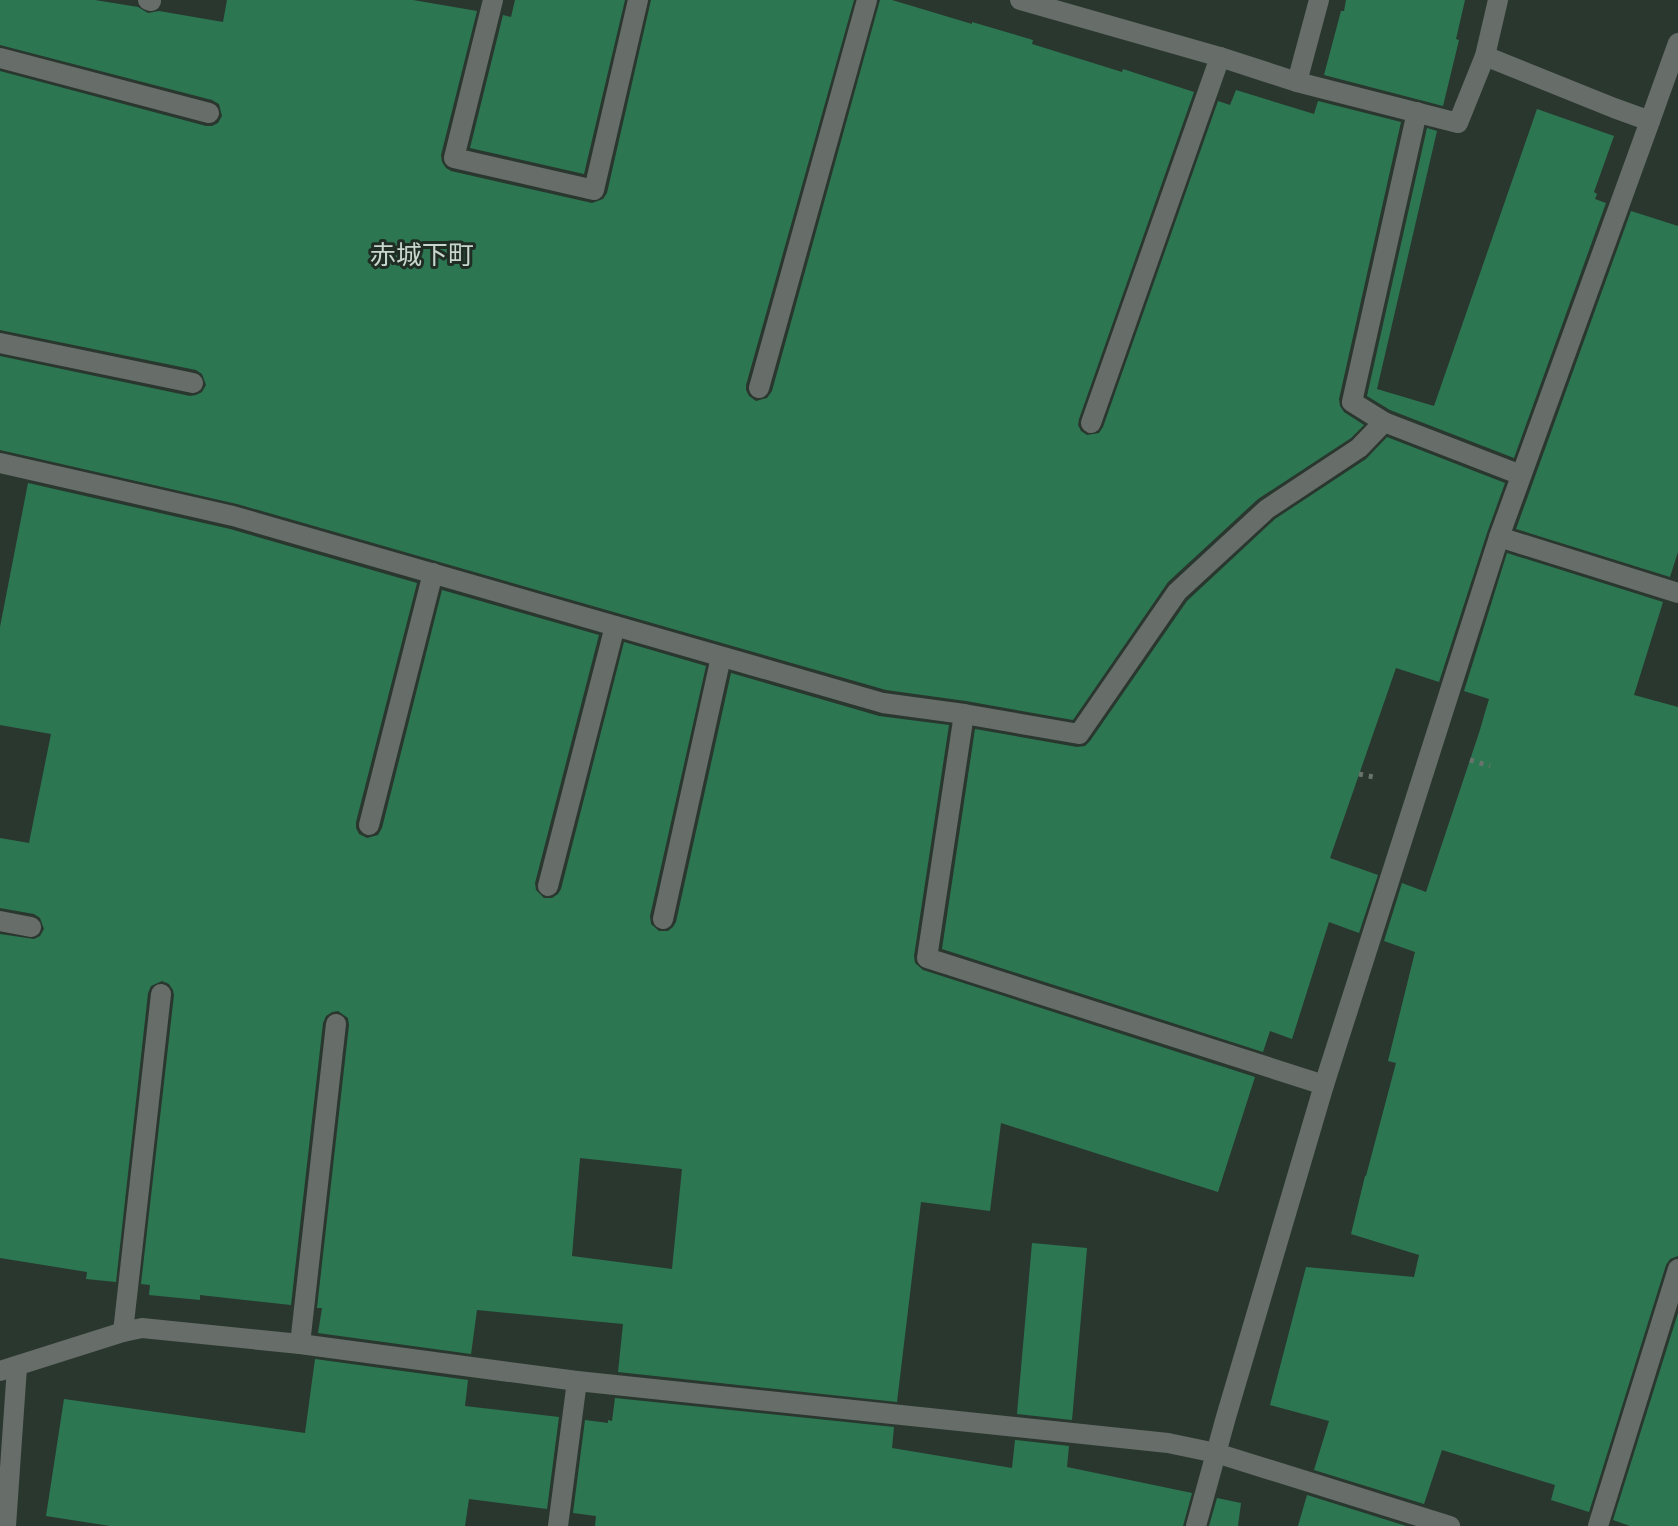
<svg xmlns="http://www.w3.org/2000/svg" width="1678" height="1526" font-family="Lora,'Noto Sans JP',serif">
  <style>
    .building { fill: #2c7752; fill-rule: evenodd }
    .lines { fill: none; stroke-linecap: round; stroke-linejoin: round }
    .path { stroke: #68736c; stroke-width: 5; stroke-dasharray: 4 6; stroke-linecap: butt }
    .minor { stroke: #676d69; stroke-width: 20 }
    .labels { text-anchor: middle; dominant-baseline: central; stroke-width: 6; stroke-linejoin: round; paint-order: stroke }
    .neighbourhood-label { font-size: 26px; fill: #c8d7cd; stroke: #202d25 }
  </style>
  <rect width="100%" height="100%" fill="#2a372f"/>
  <g class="building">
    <polygon points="0,0 95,0 138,7 148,13 159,11 223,22 227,0 413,0 477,11 441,155 442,162 446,168 451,171 592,203 603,199 607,193 651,0 854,0 746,385 746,390 749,396 756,401 767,398 772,391 880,0 892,0 972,24 972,22 1033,40 1032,44 1122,72 1123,69 1194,92 1079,419 1078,425 1081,431 1087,435 1099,433 1103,427 1218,101 1230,105 1236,90 1314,114 1318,101 1401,122 1339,399 1340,406 1344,412 1364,425 1351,438 1258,499 1168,582 1073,720 966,701 886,690 237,504 0,450 0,356 190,396 196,395 202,392 206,385 202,374 196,370 0,330 0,71 206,126 212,126 218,123 222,116 219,104 212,100 0,45"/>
    <polygon points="515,0 625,0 584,174 470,148 503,15 511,17"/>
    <polygon points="1346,0 1465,0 1456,39 1459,40 1443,106 1324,75 1341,11 1344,11"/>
    <polygon points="1537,109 1614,136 1594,192 1597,194 1595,199 1606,203 1514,458 1390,410 1367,396 1427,128 1437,131 1377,389 1434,406"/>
    <polygon points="1631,211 1678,226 1678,552 1670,577 1516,529"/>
    <polygon points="1387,437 1505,483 1487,533 1439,682 1396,668 1330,858 1378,875 1359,933 1329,922 1292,1039 1270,1031 1263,1052 942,949 975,729 1077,747 1085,746 1090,741 1187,601 1275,519 1366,459"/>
    <path d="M 28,483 L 230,529 L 417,583 L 356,822 L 356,828 L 359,834 L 367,838 L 378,835 L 382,828 L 442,590 L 599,635 L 535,883 L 536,890 L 544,898 L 552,898 L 558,894 L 561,889 L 624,642 L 706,666 L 650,916 L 651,924 L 659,931 L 668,931 L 673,927 L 676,922 L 731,673 L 879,716 L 949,725 L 914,956 L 915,963 L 923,970 L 1255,1077 L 1218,1192 L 1001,1123 L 990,1211 L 921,1202 L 897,1402 L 618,1372 L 623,1324 L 477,1310 L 471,1354 L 318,1333 L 322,1308 L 317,1308 L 349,1025 L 348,1018 L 338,1011 L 332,1012 L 326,1016 L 323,1023 L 291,1305 L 200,1295 L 200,1300 L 149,1295 L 150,1285 L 141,1284 L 174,995 L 173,990 L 169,984 L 162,981 L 151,986 L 148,993 L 116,1282 L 86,1279 L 87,1272 L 0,1258 L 0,934 L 34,939 L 40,936 L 44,929 L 40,918 L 34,914 L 0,908 L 0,838 L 29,843 L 51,734 L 0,725 L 0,627 ZM 580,1158 L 682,1169 L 672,1269 L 572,1256 Z"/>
    <polygon points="1507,553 1663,602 1634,695 1678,707 1678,1256 1670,1259 1666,1265 1589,1512 1551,1500 1555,1485 1442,1450 1424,1504 1314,1470 1329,1421 1270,1405 1306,1267 1414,1277 1419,1255 1351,1234 1365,1176 1366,1176 1396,1063 1388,1061 1415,952 1384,941 1402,883 1426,892 1479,733 1489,699 1464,691"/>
    <polygon points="1032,1243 1087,1248 1072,1420 1017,1414"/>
    <polygon points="1678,1313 1678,1526 1630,1526 1613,1520"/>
    <polygon points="315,1359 468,1380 465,1406 559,1417 547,1509 469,1499 465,1526 110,1526 46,1516 64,1399 305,1433"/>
    <polygon points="615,1398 894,1427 892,1448 1012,1468 1015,1440 1069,1446 1067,1467 1192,1493 1183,1526 595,1526 596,1516 573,1513 585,1420 608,1423 608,1420 612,1421"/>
    <polygon points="1307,1495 1406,1526 1298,1526"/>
    <polygon points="1217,1498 1241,1503 1238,1526 1209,1526"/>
  </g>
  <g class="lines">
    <g class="path">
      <polyline points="1470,760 1490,766"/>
      <polyline points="1359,774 1378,778"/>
    </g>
    <g class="minor">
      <polyline points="148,0 151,1"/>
      <polyline points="493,0 454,158 594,190 638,0"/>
      <polyline points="1020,0 1220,57 1297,82 1458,123 1485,56"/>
      <polyline points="0,58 209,113"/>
      <polyline points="1297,82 1319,0"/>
      <polyline points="1417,112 1352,402 1384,422 1521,475"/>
      <polyline points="1650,121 1678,43"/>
      <polyline points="0,343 193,383"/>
      <polyline points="759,388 867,0"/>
      <polyline points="1091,423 1220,57"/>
      <polyline points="0,463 233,516 883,703 964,714 1079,734 1177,592 1267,509 1359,448 1384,422"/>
      <polyline points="1499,537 1678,593"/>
      <polyline points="964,714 927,958 1324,1085"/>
      <polyline points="369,825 433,573"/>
      <polyline points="548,886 615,626"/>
      <polyline points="663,919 721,657"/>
      <polyline points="0,921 31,927"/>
      <polyline points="123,1332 161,994"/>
      <polyline points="300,1344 336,1024"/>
      <polyline points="0,1371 123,1332 142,1328 300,1344 577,1381 1168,1443 1216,1453 1450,1526"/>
      <polyline points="6,1526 17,1367"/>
      <polyline points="558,1526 577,1381"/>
      <polyline points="1196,1526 1226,1417 1324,1085 1499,537 1650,121 1614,108 1485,56 1498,0"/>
      <polyline points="1598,1526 1678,1269"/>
    </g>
  </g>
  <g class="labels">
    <g class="neighbourhood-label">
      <text x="422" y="254">赤城下町</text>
    </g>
  </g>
</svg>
